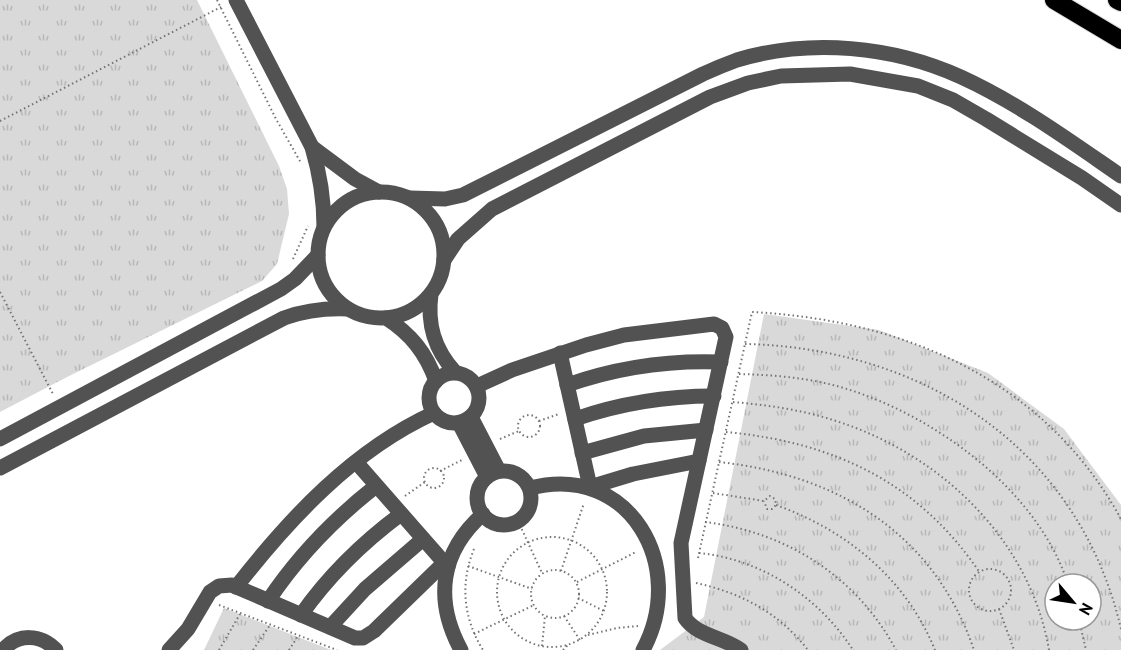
<svg xmlns="http://www.w3.org/2000/svg" width="1121" height="650" font-family="'PT Sans',sans-serif">
  <style>
    .grass { fill: url(#grass-tufts); fill-rule: evenodd }
    .lines { fill: none; stroke-linecap: round; stroke-linejoin: round }
    .highway-casing { stroke: #dbdbdb; stroke-width: 20 }
    .path { stroke: #747474; stroke-width: 2; stroke-dasharray: 1.5 3; stroke-linecap: butt }
    .minor { stroke: #525252; stroke-width: 15 }
    .highway { stroke: #000; stroke-width: 18 }
  </style>
  <defs>
    <pattern id="grass-tufts" width="24" height="20" patternUnits="userSpaceOnUse" patternTransform="scale(1.5)"><rect width="24" height="20" fill="#d9d9d9"/><path d="M3 7l-1-3M5 7V3M7 7l1-3M15 17l-1-3M17 17v-4M19 17l1-3" fill="none" stroke="#b8b8b8"/></pattern>
  </defs>
  <rect width="100%" height="100%" fill="#fff"/>
  <g class="grass">
    <polygon points="0,0 197,0 279,166 287,189 289,214 277,264 262,281 65,378 0,412"/>
    <path d="M 764,314 L 879,330 L 988,373 L 1064,429 L 1121,505 L 1121,650 L 660,650 L 704,617 ZM 1055,584 L 1091,584 L 1091,620 L 1055,620 Z"/>
    <polygon points="224,608 331,650 204,650"/>
  </g>
  <g class="lines">
    <g class="highway-casing">
      <g id="highway">
        <polyline points="1054,0 1121,40"/>
        <polyline points="1117,0 1121,2"/>
      </g>
    </g>
    <g class="path">
      <polyline points="217,0 276,119 301,163"/>
      <polyline points="0,121 221,7"/>
      <polyline points="293,259 308,226"/>
      <polyline points="0,292 53,394"/>
      <path d="M 745,344 C 924,348 1079,448 1121,629"/>
      <path d="M 739,374 C 776,375 812,378 847,389 C 937,417 1038,491 1068,584"/>
      <path d="M 733,402 C 768,405 803,410 836,421 C 940,454 1030,539 1049,650"/>
      <circle cx="529" cy="426" r="11"/>
      <polyline points="539,421 559,414"/>
      <path d="M 726,432 C 833,442 919,482 980,573"/>
      <polyline points="500,439 519,431"/>
      <path d="M 719,462 C 838,475 934,533 974,650"/>
      <circle cx="434" cy="478" r="10"/>
      <polyline points="440,471 462,460"/>
      <polyline points="713,493 764,501 770,496 775,499 776,505 772,509 767,509 764,501"/>
      <polyline points="405,496 425,482"/>
      <path d="M 776,505 C 848,531 906,579 935,650"/>
      <polyline points="518,521 542,573"/>
      <path d="M 705,522 C 787,532 857,577 896,650"/>
      <circle cx="552" cy="592" r="55"/>
      <path d="M 474,549 C 460,583 463,618 483,650"/>
      <path d="M 699,553 C 761,559 819,597 853,650"/>
      <path d="M 698,558 L 752,312 C 905,320 1045,380 1121,519"/>
      <polyline points="468,566 532,589"/>
      <circle cx="990" cy="590" r="21"/>
      <circle cx="555" cy="594" r="24"/>
      <polyline points="561,571 584,503"/>
      <polyline points="577,582 636,552"/>
      <path d="M 696,583 C 742,593 779,613 808,650"/>
      <polyline points="578,598 604,611"/>
      <polyline points="219,605 337,650"/>
      <polyline points="999,609 1014,650"/>
      <polyline points="564,616 580,640"/>
      <polyline points="1079,620 1086,650"/>
      <polyline points="474,634 534,605"/>
      <polyline points="588,635 617,628 638,626"/>
      <polyline points="542,646 545,616"/>
      <polyline points="219,650 240,614"/>
      <polyline points="253,650 270,625"/>
      <polyline points="289,650 298,636"/>
      <polyline points="563,650 568,645"/>
    </g>
    <g class="minor">
      <path d="M 236,0 L 312,147 C 320,174 324,199 324,227"/>
      <polyline points="312,147 355,179 379,192"/>
      <circle cx="381" cy="255" r="63"/>
      <path d="M 410,198 L 445,199 L 463,195 L 703,74 C 714,69 726,64 737,60 C 810,38 893,46 961,77 C 1018,103 1070,141 1121,176"/>
      <polyline points="444,260 458,239 492,209 710,97 748,83 781,76 850,74 918,86 953,100 986,119 1082,178 1121,205"/>
      <path d="M 431,294 C 427,324 434,349 455,372"/>
      <path d="M 386,318 C 411,334 426,353 436,381"/>
      <polyline points="560,353 590,487 633,474 699,461"/>
      <circle cx="454" cy="398" r="25"/>
      <path d="M 567,385 C 618,367 667,360 721,362"/>
      <path d="M 477,386 L 512,370 L 586,345 L 624,335 L 714,324 L 722,328 L 726,337 L 681,543 L 685,618 C 697,636 723,637 741,650"/>
      <polyline points="471,417 499,471"/>
      <path d="M 575,419 C 621,403 665,396 714,396"/>
      <polyline points="459,423 487,477"/>
      <polyline points="0,439 281,289 295,279 318,255"/>
      <polyline points="582,453 644,436 706,430"/>
      <polyline points="356,462 448,567"/>
      <path d="M 0,468 L 284,318 C 306,310 325,308 348,309"/>
      <circle cx="504" cy="498" r="27"/>
      <path d="M 530,488 C 630,462 688,567 643,650"/>
      <path d="M 236,587 C 290,518 353,450 434,413"/>
      <path d="M 268,601 C 298,556 334,519 376,486"/>
      <path d="M 301,615 C 329,575 362,543 401,514"/>
      <polyline points="330,627 365,589 423,539"/>
      <path d="M 3,650 C 18,633 41,634 56,650"/>
      <polyline points="169,650 188,629 210,592 219,586 232,585 355,638 363,638 374,631 444,563"/>
      <path d="M 461,650 C 434,600 440,552 483,514"/>
    </g>
    <use href="#highway" class="highway"/>
  </g>
  <g transform="translate(1073 602) rotate(119)"><circle r="28" fill="#ffffff" stroke="#999999" stroke-width="1.5"/>
  <path d="M0-4.5L10 22L0 15L-10 22Z" fill="#000000"/>
  <text y="-9" font-size="16" font-weight="bold" text-anchor="middle" fill="#000000">N</text>
  </g>
</svg>
